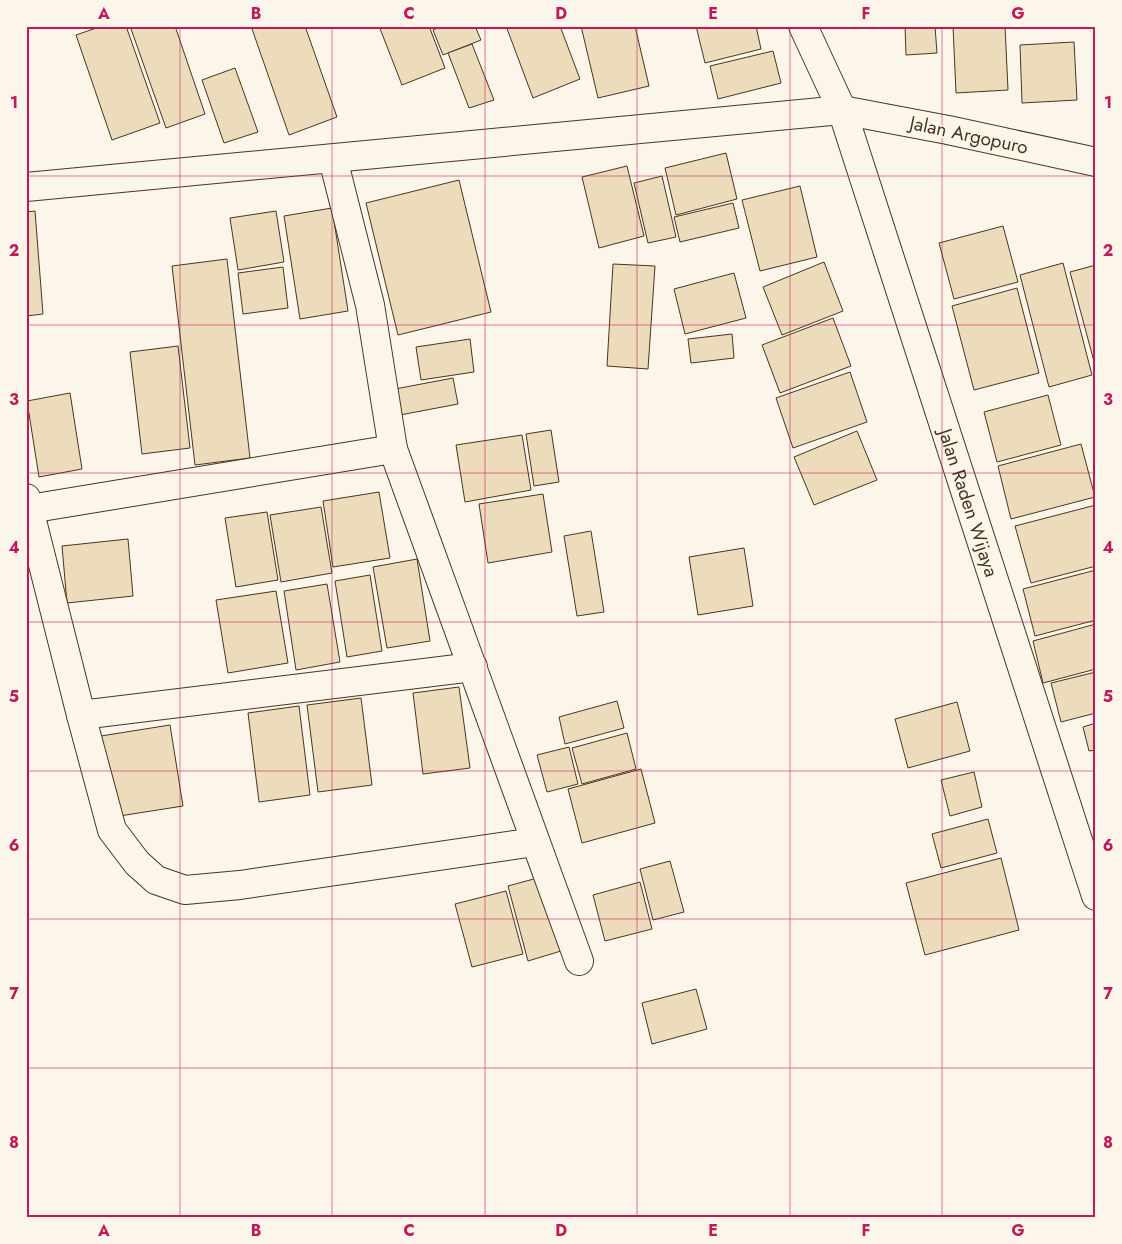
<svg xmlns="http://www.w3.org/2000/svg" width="1122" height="1244" font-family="Jost,sans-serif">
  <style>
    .building { fill: #ecdcbc; stroke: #4a3520 }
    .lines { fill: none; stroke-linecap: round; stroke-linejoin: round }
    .minor-casing { stroke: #4a3520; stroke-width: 30 }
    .highway-casing { stroke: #4a3520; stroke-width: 30 }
    .minor { stroke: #fbf6e9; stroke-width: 28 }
    .highway { stroke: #fbf6e9; stroke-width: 28 }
    .grid { fill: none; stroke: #c2185b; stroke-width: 1; stroke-opacity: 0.55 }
    .labels { text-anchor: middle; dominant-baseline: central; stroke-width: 4; stroke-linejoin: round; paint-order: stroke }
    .street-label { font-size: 19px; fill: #4a3520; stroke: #fbf6e9 }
    .neatline { fill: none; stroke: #c2185b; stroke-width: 2 }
    .grid-label { font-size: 16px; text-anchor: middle; font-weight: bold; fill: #c2185b }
  </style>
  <rect width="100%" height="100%" fill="#fbf6e9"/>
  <g class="building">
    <polygon points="102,26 126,26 160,123 112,140 76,35"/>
    <polygon points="130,26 175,26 205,114 166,128"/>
    <polygon points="251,26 305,26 337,117 289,135"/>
    <polygon points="379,26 429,26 445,68 402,85"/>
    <polygon points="442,26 475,26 481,40 443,55 433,30"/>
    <polygon points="506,26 560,26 580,79 533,98"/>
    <polygon points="581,26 635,26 649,86 598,98"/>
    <polygon points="696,26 756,26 761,49 705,63"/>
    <polygon points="905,26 935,26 937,53 906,55"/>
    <polygon points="953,26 1005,26 1008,90 956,93"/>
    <polygon points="1074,42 1077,100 1022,103 1020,45"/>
    <polygon points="472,44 494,100 469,108 448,53"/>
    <polygon points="773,51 781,83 718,99 710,66"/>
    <polygon points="235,68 258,132 224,143 202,80"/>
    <polygon points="726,153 737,199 676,215 665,168"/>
    <polygon points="627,166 644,236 599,248 582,177"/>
    <polygon points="662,176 676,237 648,243 634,183"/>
    <polygon points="459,180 491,312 398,335 366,203"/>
    <polygon points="800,186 817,257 760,271 742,200"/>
    <polygon points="733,203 739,228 680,242 674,217"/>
    <polygon points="332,208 348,311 300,319 284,216"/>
    <polygon points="35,211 43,314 26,316 26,212"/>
    <polygon points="276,211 284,262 238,270 230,218"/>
    <polygon points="1003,226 1018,282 954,299 939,243"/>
    <polygon points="227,259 250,458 195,465 172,266"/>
    <polygon points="824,262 843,311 782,335 763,287"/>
    <polygon points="1063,263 1092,375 1049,387 1020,275"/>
    <polygon points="613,264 655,266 648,369 607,366"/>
    <polygon points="1096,265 1096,369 1070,272"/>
    <polygon points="283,267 288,308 243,314 238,273"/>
    <polygon points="734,273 746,318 685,334 674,289"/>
    <polygon points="1017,288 1039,373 974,390 952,306"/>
    <polygon points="833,318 851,366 780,393 762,345"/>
    <polygon points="732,334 734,358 691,363 688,339"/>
    <polygon points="470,339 474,372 421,380 416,347"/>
    <polygon points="178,346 190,448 142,454 130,352"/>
    <polygon points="850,372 867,422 793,448 776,398"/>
    <polygon points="453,378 458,404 400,415 395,389"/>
    <polygon points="70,393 82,469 39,477 27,401"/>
    <polygon points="1048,395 1061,445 997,462 984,412"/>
    <polygon points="551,430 559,482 534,486 526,434"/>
    <polygon points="857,431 877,480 814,505 794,457"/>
    <polygon points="522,435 531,490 465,502 456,445"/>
    <polygon points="1081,444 1095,497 1011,519 998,466"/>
    <polygon points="379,492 390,558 333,567 323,501"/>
    <polygon points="543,494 552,552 488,563 479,504"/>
    <polygon points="1096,505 1096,566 1031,583 1015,526"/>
    <polygon points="321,507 332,573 281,582 270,515"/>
    <polygon points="267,512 278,580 236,587 225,518"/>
    <polygon points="591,531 604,612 577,616 564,536"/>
    <polygon points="128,539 133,596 67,603 62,546"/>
    <polygon points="744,548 753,606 698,615 689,557"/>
    <polygon points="417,559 430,641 387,648 373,567"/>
    <polygon points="1096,570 1096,620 1035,636 1023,589"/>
    <polygon points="370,575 382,651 347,657 335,581"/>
    <polygon points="327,584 340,662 296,670 284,591"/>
    <polygon points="276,591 288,663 228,673 216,600"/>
    <polygon points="1096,624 1096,669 1043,683 1033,641"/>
    <polygon points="1096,672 1096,713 1061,722 1051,683"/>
    <polygon points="459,687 470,768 423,774 413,693"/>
    <polygon points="361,698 372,785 318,792 307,705"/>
    <polygon points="617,701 624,728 565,744 559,717"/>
    <polygon points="957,702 970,751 908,768 895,719"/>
    <polygon points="299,706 310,795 259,802 248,713"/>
    <polygon points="1096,723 1096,750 1089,751 1083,727"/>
    <polygon points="170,725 183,806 113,817 101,736"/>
    <polygon points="627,733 636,769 582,784 572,748"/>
    <polygon points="569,747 578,784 547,792 537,755"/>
    <polygon points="641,769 655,823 582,843 568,789"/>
    <polygon points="974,772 982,807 950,816 941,780"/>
    <polygon points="988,819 997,853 941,868 932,834"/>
    <polygon points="1001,858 1019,930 925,955 906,883"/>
    <polygon points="670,861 684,912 653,920 640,869"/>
    <polygon points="541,877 561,951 528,961 508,886"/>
    <polygon points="640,882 652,929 605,941 593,895"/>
    <polygon points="506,891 523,954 472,967 455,904"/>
    <polygon points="696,989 707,1029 652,1044 642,1003"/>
  </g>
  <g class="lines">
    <g class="minor-casing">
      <g id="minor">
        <polyline points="333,159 370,305 393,449 579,961"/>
        <polyline points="26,187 842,110 803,26"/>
        <polyline points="26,498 29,509 393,449"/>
        <polyline points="29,509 81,715 473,667"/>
        <polyline points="81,715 112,830 137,863 156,880 185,890 240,885 535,842"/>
      </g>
    </g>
    <g class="highway-casing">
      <g id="highway">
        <path id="s1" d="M 1096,162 L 948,130 L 842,110 L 1096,896"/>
      </g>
    </g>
    <use href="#minor" class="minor"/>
    <use href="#highway" class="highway"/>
  </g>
  <path class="grid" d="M 180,26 L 180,1218M 332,26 L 332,1218M 485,26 L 485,1218M 637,26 L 637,1218M 790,26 L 790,1218M 942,26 L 942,1218M 26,176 L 1096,176M 26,325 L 1096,325M 26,473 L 1096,473M 26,622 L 1096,622M 26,771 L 1096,771M 26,919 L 1096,919M 26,1068 L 1096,1068"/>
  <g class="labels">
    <g class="street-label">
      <text transform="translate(969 135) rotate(12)">Jalan Argopuro</text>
      <text stroke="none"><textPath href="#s1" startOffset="672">Jalan Raden Wijaya</textPath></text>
    </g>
  </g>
  <rect width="1122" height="1244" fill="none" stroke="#fbf6e9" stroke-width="55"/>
  <rect x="28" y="28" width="1066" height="1188" class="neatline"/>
  <g class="grid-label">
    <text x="104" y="19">A</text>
    <text x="256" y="19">B</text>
    <text x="409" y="19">C</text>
    <text x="561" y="19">D</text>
    <text x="713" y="19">E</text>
    <text x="866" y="19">F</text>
    <text x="1018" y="19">G</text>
    <text x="14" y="108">1</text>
    <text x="1108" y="108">1</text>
    <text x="14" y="256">2</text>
    <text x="1108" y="256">2</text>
    <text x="14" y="405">3</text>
    <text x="1108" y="405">3</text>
    <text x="14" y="553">4</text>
    <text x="1108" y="553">4</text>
    <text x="14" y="702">5</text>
    <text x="1108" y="702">5</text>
    <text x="14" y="851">6</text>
    <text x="1108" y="851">6</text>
    <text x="14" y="999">7</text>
    <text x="1108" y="999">7</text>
    <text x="14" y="1148">8</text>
    <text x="1108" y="1148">8</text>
    <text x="104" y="1236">A</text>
    <text x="256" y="1236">B</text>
    <text x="409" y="1236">C</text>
    <text x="561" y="1236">D</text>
    <text x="713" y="1236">E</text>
    <text x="866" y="1236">F</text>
    <text x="1018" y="1236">G</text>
  </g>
</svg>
